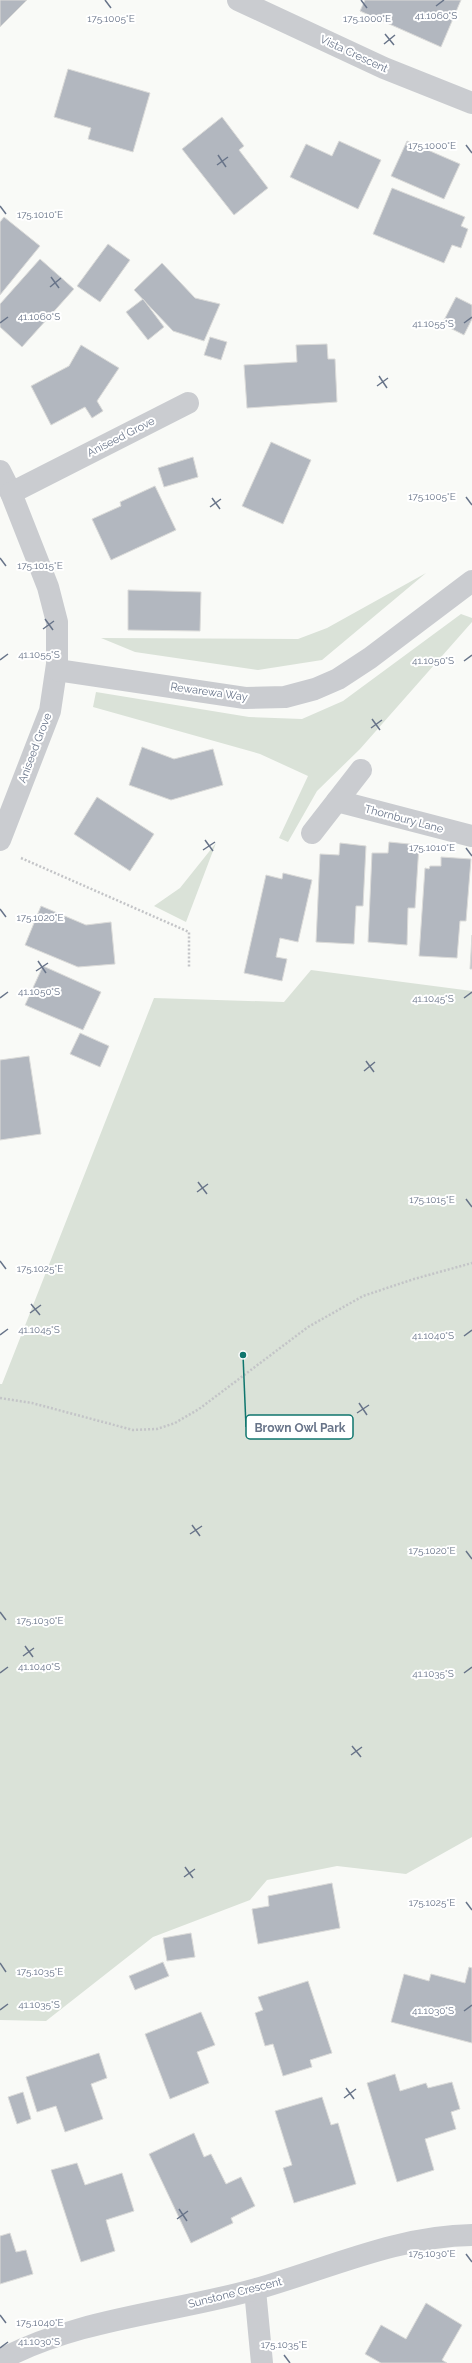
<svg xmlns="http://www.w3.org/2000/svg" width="472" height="2363" font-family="Raleway,sans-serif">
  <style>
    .green { fill: #dae2d8 }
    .building { fill: #b2b7bf; stroke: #dbdbd9 }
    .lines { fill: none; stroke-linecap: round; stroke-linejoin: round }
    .path { stroke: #c3c4c7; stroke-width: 2.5; stroke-dasharray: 2 2; stroke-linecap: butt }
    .minor { stroke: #caccd0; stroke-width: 22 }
    .ticks { fill: none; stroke: #687489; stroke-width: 1.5 }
    .labels { text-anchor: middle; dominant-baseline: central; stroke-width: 4; stroke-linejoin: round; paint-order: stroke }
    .street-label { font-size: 11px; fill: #687489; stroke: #fff }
    .ticks-label { font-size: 10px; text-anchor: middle; fill: #687489; stroke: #fff; stroke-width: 4; stroke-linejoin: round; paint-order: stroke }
    .leader { fill: none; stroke: #0f766e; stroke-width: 1.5 }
    .callout-dot { fill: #0f766e; stroke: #fff; stroke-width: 1.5 }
    .callout { fill: #fff; stroke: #0f766e; stroke-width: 1.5 }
    .callout-label { font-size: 12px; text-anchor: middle; font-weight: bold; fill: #687489 }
  </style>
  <rect width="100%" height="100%" fill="#f9faf7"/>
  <g class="green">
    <polygon points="426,573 322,660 258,670 135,652 101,638 298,639 327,628"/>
    <polygon points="461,614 472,618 472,622 360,749 317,791 288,842 279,838 308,776 260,754 93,707 96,692 249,717 302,719 343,701"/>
    <polygon points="216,843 186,922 154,906 180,888"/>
    <polygon points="311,970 472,991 472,1837 406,1874 337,1866 267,1880 250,1900 153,1937 46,2021 0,2020 0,1384 2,1384 154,998 284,1002"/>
  </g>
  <g class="building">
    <polygon points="0,0 27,0 0,27"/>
    <polygon points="365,0 461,0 441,47 360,11"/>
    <polygon points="68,69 150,93 133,152 88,139 91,128 54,117"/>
    <polygon points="222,117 244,146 239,150 268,188 234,215 182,149"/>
    <polygon points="339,141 381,160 358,209 290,177 306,144 332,156"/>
    <polygon points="407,141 460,164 444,199 391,176"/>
    <polygon points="392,188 465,217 461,226 468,229 461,248 452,245 444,263 373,234"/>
    <polygon points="4,217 40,246 0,295 0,222"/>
    <polygon points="108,244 130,260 100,302 77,286"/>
    <polygon points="40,259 74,289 22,347 0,327 0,304"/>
    <polygon points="162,263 195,298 220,304 204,341 173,331 134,290"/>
    <polygon points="456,297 472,305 472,319 464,335 442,324"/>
    <polygon points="143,299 164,327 148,340 126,312"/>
    <polygon points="210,337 227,342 221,360 204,355"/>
    <polygon points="327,344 328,359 335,359 337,402 247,408 244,365 297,362 296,345"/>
    <polygon points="81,345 119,368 97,401 103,411 92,418 85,407 51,425 31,386 69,366"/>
    <polygon points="271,442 311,460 283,524 242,506"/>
    <polygon points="193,457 198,477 164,487 158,468"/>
    <polygon points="155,486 176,530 111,560 92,519 121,506 120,502"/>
    <polygon points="128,590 201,592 200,631 128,630"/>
    <polygon points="142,747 174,759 213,749 223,785 171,800 129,785"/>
    <polygon points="97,797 154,834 130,871 74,834"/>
    <polygon points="389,842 419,845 415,908 408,908 407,945 368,942 372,853 388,853"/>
    <polygon points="340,843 366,846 363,906 356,906 354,944 316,942 320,854 339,855"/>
    <polygon points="441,857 471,859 466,921 460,921 457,958 419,956 425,868 429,869 430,866 441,866"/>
    <polygon points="283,873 312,880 298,942 280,938 276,957 287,959 282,981 244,973 266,875 282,879"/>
    <polygon points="41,906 86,925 111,922 115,964 78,967 25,945"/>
    <polygon points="472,935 472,969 470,969"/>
    <polygon points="43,966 101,992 83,1030 25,1005"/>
    <polygon points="80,1033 109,1046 100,1067 70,1054"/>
    <polygon points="29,1056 41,1134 0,1140 0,1060"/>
    <polygon points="332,1883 340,1928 258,1944 252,1909 269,1906 268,1896"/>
    <polygon points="191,1933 195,1957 167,1961 163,1938"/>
    <polygon points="163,1962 169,1976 135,1990 129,1976"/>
    <polygon points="469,1967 472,1968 472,2043 391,2022 404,1974 429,1981 431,1974 465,1983"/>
    <polygon points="308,1981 332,2053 310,2060 312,2067 283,2076 273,2044 265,2046 255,2013 263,2010 258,1997"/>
    <polygon points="201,2012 215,2045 197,2052 209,2083 170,2099 145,2034"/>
    <polygon points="99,2053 107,2078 91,2084 103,2119 65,2132 56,2106 37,2112 26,2077"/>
    <polygon points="395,2074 400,2091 426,2083 428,2088 452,2082 460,2109 451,2112 456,2129 425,2139 434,2170 397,2182 367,2083"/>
    <polygon points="23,2092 31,2119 17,2124 8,2097"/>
    <polygon points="322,2097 331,2125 338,2123 356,2184 294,2203 283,2168 292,2165 275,2111"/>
    <polygon points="194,2133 204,2157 211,2154 226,2184 241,2177 255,2206 231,2218 233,2223 191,2243 149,2154"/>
    <polygon points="77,2163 85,2185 122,2173 134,2211 106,2220 115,2251 81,2262 51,2170"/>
    <polygon points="10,2233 16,2252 26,2250 33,2274 0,2284 0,2236"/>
    <polygon points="426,2303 462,2325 442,2360 447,2363 381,2363 365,2354 381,2325 406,2339"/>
  </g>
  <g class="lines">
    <g class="path">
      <polyline points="21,858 189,932 189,967"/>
      <polyline points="0,1398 32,1403 133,1430 157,1429 175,1423 199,1409 308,1327 363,1296 414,1279 472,1263"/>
    </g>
    <g class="minor">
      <polyline points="238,0 384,68 472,103"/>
      <polyline points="0,471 11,493 48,587 57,622 57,664 50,711 0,840"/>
      <polyline points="11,493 188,403"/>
      <polyline points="57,670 245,698 285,697 315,689 338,679 370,658 472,581"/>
      <polyline points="337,801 472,836"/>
      <polyline points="312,833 361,770"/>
      <polyline points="255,2290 262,2363"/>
      <path d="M 0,2360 C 79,2318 171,2313 256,2289 C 327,2269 397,2236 472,2235"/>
    </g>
  </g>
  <path class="ticks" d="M 105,0 L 111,8M 361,0 L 367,8M 436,6 L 444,0M 385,34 L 394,45M 384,44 L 395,35M 466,145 L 472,153M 218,155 L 226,167M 217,165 L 228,157M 0,206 L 6,214M 51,277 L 59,288M 50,287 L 61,278M 0,323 L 8,317M 464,323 L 472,317M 379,376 L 387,388M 377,386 L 388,378M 466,497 L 472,505M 212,498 L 220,509M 210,507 L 221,499M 0,558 L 6,566M 45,619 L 53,630M 43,629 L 54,621M 0,660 L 8,654M 464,661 L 472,655M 372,719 L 380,730M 371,728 L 382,720M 205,840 L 213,851M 466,848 L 472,856M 203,850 L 215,842M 0,909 L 6,917M 38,961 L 46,973M 36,971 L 48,963M 0,998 L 8,992M 464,998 L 472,992M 366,1061 L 374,1072M 364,1071 L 375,1062M 198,1182 L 207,1194M 197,1192 L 208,1184M 466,1199 L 472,1207M 0,1261 L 6,1269M 31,1304 L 40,1315M 30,1313 L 41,1305M 0,1335 L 8,1329M 464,1336 L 472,1330M 359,1403 L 367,1415M 357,1413 L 369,1405M 192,1525 L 200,1536M 190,1534 L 202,1526M 466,1551 L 472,1559M 0,1612 L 6,1620M 25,1646 L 33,1657M 23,1656 L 34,1648M 0,1673 L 8,1667M 464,1673 L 472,1667M 352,1746 L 361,1757M 351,1755 L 362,1747M 185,1867 L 193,1878M 184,1877 L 195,1869M 466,1902 L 472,1910M 0,1963 L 6,1972M 0,2010 L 8,2004M 464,2011 L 472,2005M 346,2088 L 354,2099M 344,2098 L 356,2089M 179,2209 L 187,2221M 177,2219 L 188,2211M 466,2254 L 472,2262M 0,2315 L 6,2323M 0,2348 L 8,2342M 284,2355 L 290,2363"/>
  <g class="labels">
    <g class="street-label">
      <text transform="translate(354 54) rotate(25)">Vista Crescent</text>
      <text transform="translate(121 437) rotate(-27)">Aniseed Grove</text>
      <text transform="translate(209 692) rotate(8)">Rewarewa Way</text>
      <text transform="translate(35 748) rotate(-69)">Aniseed Grove</text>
      <text transform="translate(404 819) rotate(15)">Thornbury Lane</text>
      <text transform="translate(235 2293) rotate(-14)">Sunstone Crescent</text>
    </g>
  </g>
  <g class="ticks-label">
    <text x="436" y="19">41.1060°S</text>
    <text x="111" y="22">175.1005°E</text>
    <text x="367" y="22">175.1000°E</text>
    <text x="432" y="149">175.1000°E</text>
    <text x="40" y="218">175.1010°E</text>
    <text x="39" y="320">41.1060°S</text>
    <text x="433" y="327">41.1055°S</text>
    <text x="432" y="500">175.1005°E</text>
    <text x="40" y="569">175.1015°E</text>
    <text x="39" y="658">41.1055°S</text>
    <text x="433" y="664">41.1050°S</text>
    <text x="432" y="851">175.1010°E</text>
    <text x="40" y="921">175.1020°E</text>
    <text x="39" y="995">41.1050°S</text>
    <text x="433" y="1002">41.1045°S</text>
    <text x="432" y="1203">175.1015°E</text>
    <text x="40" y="1272">175.1025°E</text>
    <text x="39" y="1333">41.1045°S</text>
    <text x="433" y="1339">41.1040°S</text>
    <text x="432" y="1554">175.1020°E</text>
    <text x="40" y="1624">175.1030°E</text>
    <text x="39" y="1670">41.1040°S</text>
    <text x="433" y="1677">41.1035°S</text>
    <text x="432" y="1906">175.1025°E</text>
    <text x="40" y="1975">175.1035°E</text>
    <text x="39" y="2008">41.1035°S</text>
    <text x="433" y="2014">41.1030°S</text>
    <text x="432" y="2257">175.1030°E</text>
    <text x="40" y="2326">175.1040°E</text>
    <text x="39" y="2345">41.1030°S</text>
    <text x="284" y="2348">175.1035°E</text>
  </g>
  <path class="leader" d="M243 1355L246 1427"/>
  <circle class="callout-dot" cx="243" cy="1355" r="4"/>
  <rect class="callout" x="246" y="1415" width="107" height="24" rx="4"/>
  <g class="callout-label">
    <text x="300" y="1432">Brown Owl Park</text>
  </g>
</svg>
